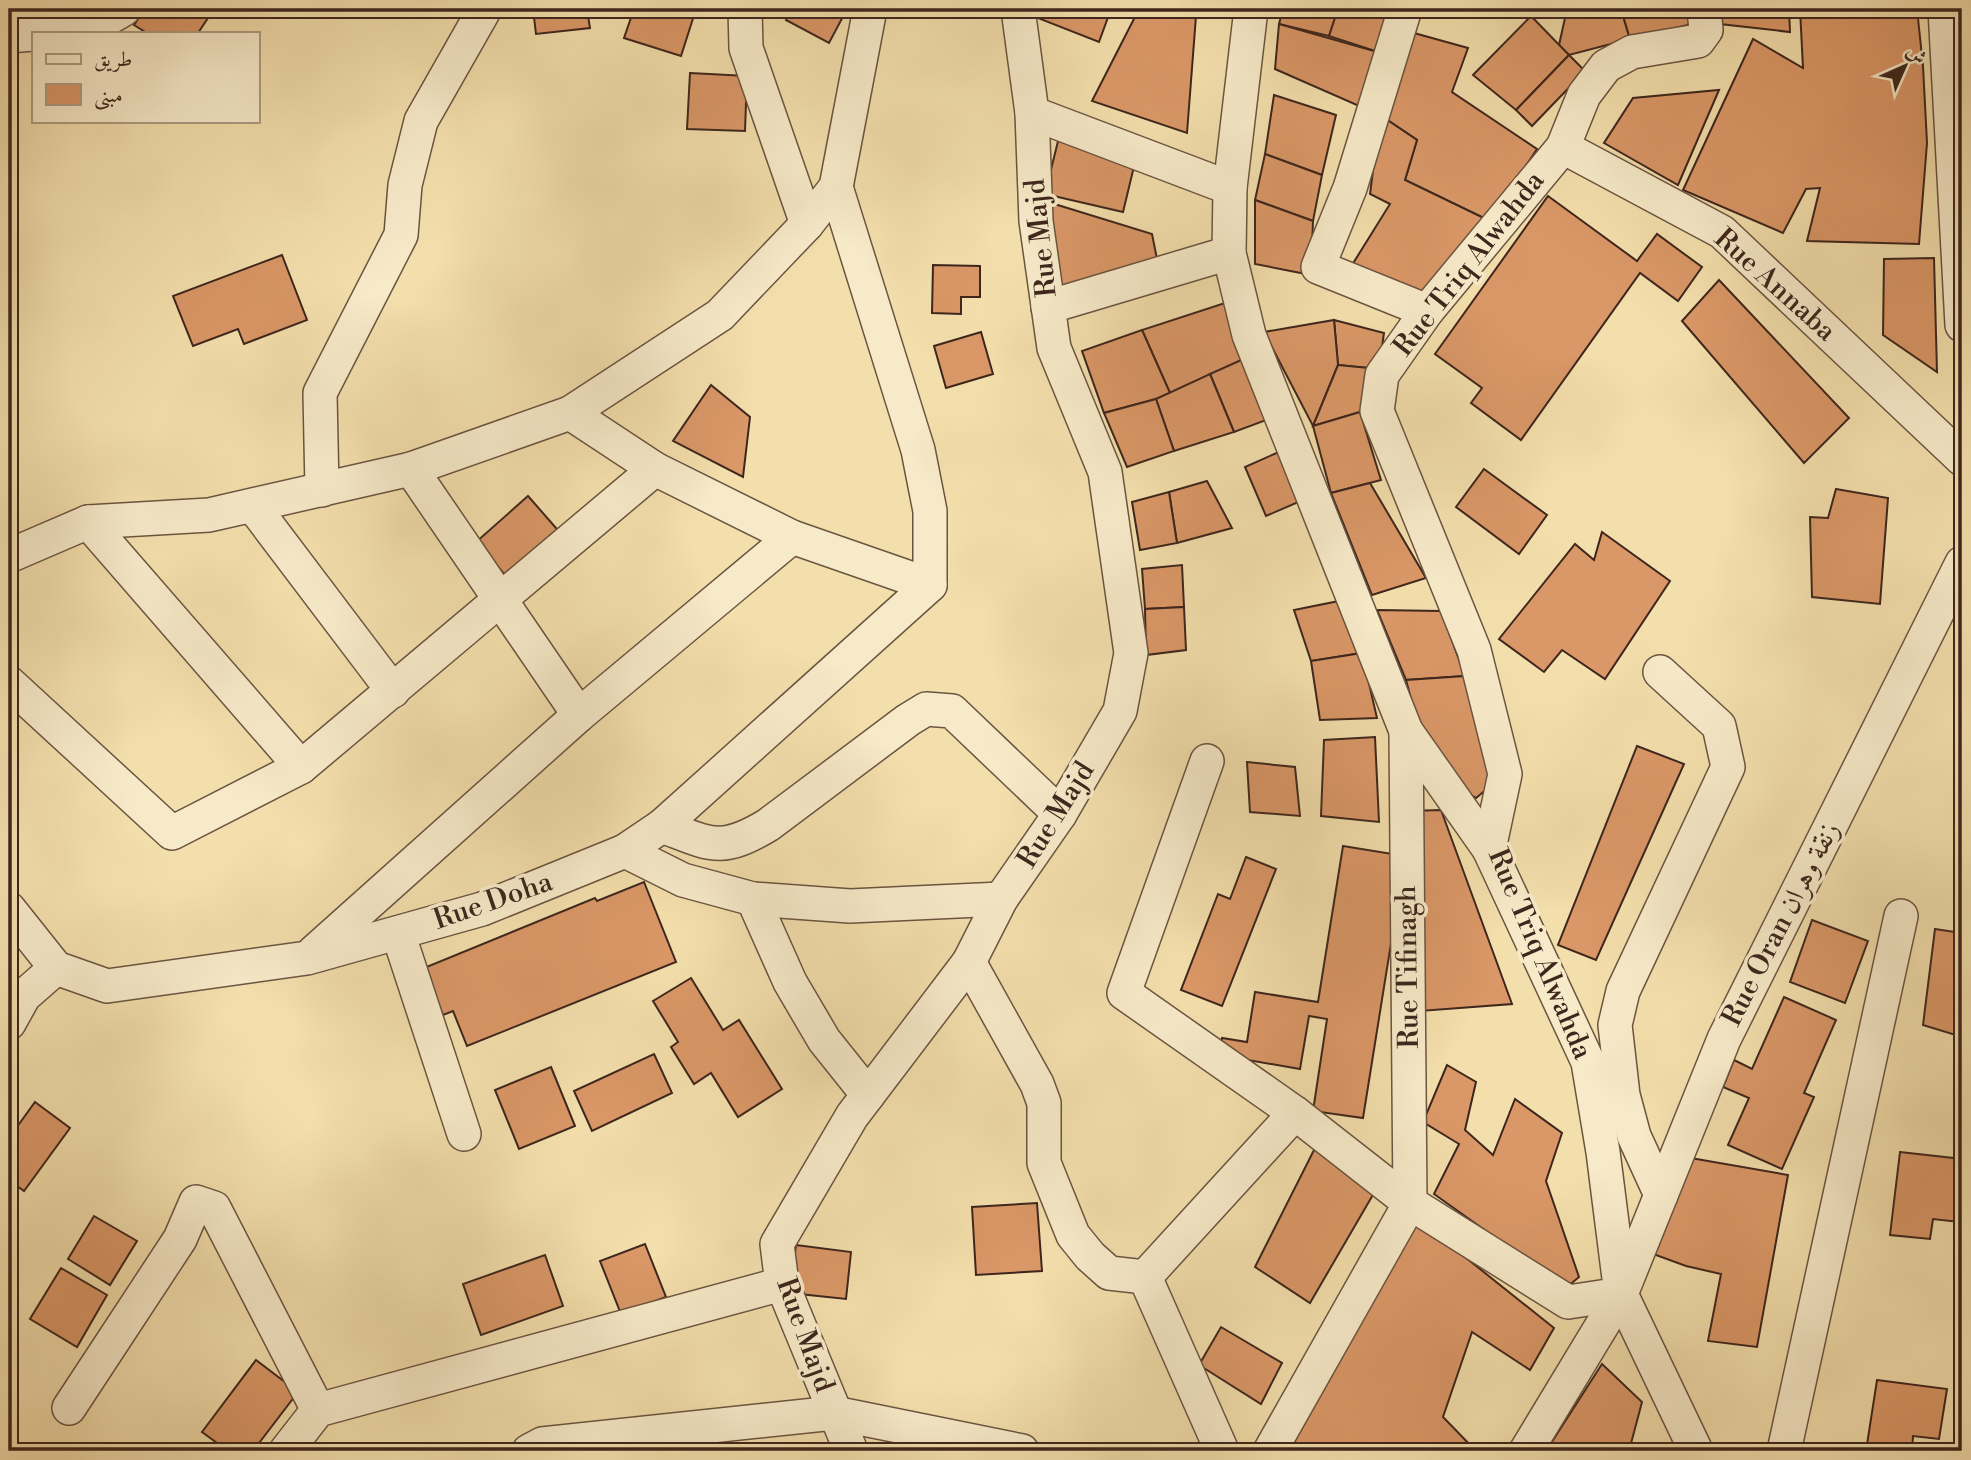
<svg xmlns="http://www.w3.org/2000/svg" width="1971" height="1460" font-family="'Libre Bodoni',Amiri,serif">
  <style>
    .building { fill: #da9767; stroke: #3e261d; stroke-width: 2 }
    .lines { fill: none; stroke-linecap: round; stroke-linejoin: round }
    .street-casing { stroke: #6b5441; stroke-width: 36 }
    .street { stroke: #f7eac9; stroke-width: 33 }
    .labels { text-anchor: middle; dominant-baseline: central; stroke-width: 7; stroke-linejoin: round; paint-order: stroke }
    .street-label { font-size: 28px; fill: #3e261d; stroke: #f7eac9 }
  </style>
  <rect width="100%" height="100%" fill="#f3dfac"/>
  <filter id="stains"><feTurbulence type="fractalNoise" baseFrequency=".00286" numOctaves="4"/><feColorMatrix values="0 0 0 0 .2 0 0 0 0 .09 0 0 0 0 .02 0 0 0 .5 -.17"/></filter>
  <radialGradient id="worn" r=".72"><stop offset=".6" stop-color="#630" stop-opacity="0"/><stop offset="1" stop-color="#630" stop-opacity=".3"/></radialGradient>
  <g class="building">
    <polygon points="145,9 214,9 198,33 147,33 134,25"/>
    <polygon points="533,9 587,9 590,28 536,34"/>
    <polygon points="634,9 696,9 681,56 624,38"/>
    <polygon points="792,9 847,9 829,43 786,20"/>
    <polygon points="1026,9 1111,9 1099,42 1025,13"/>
    <polygon points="1139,9 1176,9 1196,16 1187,133 1092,101"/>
    <polygon points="1283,9 1338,9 1329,36 1279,24"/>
    <polygon points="1338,9 1376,9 1391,18 1381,53 1329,36"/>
    <polygon points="1451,9 1497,9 1494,16"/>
    <polygon points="1567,9 1621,9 1630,39 1569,55 1559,45"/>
    <polygon points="1621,9 1690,9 1692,24 1630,39"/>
    <polygon points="1717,9 1789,9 1790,32 1720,24"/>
    <polygon points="1800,9 1917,9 1923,66 1927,143 1919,244 1807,241 1820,188 1806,189 1783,233 1683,190 1753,39 1803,68"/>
    <polygon points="1531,16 1569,55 1516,110 1473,75"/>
    <polygon points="1279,24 1381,53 1359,106 1275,69"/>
    <polygon points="1414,33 1468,48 1452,92 1537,149 1490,221 1405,180 1417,140 1380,115"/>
    <polygon points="1569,55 1585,71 1532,126 1516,110"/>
    <polygon points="690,73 747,76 745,131 687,129"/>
    <polygon points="1719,90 1678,185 1604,143 1633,98"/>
    <polygon points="1274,95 1336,115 1322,175 1265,154"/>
    <polygon points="1380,115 1417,140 1405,180 1490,221 1423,302 1347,273 1390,204 1370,194"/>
    <polygon points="1060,133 1137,154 1123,212 1045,194"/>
    <polygon points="1265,154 1322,175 1313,221 1255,200"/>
    <polygon points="1548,196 1637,261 1657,234 1702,267 1678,301 1640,273 1521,440 1471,403 1482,388 1435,354"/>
    <polygon points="1255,200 1313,221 1311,275 1255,264"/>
    <polygon points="1048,202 1152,234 1159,269 1050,293"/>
    <polygon points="282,255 307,320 244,344 238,329 193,346 173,296"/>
    <polygon points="1934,258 1937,372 1883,335 1884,259"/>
    <polygon points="933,265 980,266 980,297 961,297 961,314 932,313"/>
    <polygon points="1719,280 1849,418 1804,463 1682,321"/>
    <polygon points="1225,303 1248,357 1170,393 1142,330"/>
    <polygon points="1334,320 1384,333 1379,369 1338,365"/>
    <polygon points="1334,320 1338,365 1313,426 1264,332"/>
    <polygon points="1142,330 1170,393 1156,399 1104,413 1082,351"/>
    <polygon points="981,332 993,374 946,388 934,346"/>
    <polygon points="1248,357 1269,419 1234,432 1210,374"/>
    <polygon points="1338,365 1379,369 1360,412 1313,426"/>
    <polygon points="1210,374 1234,432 1174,451 1156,399"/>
    <polygon points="711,385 750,417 743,477 673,441"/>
    <polygon points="1156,399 1174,451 1127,467 1104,413"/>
    <polygon points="1360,412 1381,480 1331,493 1313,426"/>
    <polygon points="1281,451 1303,500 1266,516 1245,467"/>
    <polygon points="1484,469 1547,515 1519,554 1456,507"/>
    <polygon points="1207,481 1232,528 1177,543 1169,492"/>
    <polygon points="1370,483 1426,578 1372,595 1331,493"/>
    <polygon points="1836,489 1888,498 1880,604 1812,597 1810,517 1828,518"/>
    <polygon points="1169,492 1177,543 1140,550 1132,502"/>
    <polygon points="528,496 563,536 512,582 475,543"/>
    <polygon points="1602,532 1670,581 1605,679 1562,650 1544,672 1499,639 1575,544 1594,560"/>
    <polygon points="1182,565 1184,607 1145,609 1142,569"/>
    <polygon points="1344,600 1362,653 1311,661 1294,610"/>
    <polygon points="1184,607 1186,650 1146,655 1145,609"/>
    <polygon points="1377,610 1441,611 1465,676 1406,680"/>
    <polygon points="1362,653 1377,718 1320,720 1311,661"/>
    <polygon points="1465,676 1494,783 1476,798 1455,787 1420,733 1406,680"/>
    <polygon points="1375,737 1379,822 1321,816 1324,740"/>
    <polygon points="1637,746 1684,764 1596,960 1558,945"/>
    <polygon points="1247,762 1295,767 1300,816 1250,812"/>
    <polygon points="1441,810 1512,1004 1420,1011 1408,811"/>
    <polygon points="1343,846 1405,856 1363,1118 1313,1111 1327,1019 1309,1016 1300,1069 1219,1055 1222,1038 1247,1042 1255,992 1318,1002"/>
    <polygon points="1246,857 1276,869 1222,1006 1181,990 1218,894 1230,899"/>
    <polygon points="644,882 676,962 467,1046 453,1011 443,1015 424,968 595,898 597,901"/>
    <polygon points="1812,920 1868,941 1845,1003 1790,982"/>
    <polygon points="1935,929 1962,933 1962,1037 1923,1025"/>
    <polygon points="691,978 723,1030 739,1020 782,1089 738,1117 711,1073 694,1084 671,1047 678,1042 653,1001"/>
    <polygon points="1784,997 1836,1020 1804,1093 1814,1097 1782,1169 1728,1145 1749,1098 1723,1087 1734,1060 1752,1069"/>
    <polygon points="654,1054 672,1093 592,1131 574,1091"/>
    <polygon points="1447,1065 1476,1082 1465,1130 1493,1155 1515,1099 1562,1133 1546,1181 1579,1277 1566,1288 1434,1194 1459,1144 1423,1122"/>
    <polygon points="551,1067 575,1126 519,1149 495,1090"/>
    <polygon points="35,1102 70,1128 24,1191 9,1180 9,1138"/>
    <polygon points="1315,1148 1374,1193 1310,1303 1255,1267"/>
    <polygon points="1900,1152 1962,1159 1959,1222 1933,1219 1930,1239 1890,1235"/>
    <polygon points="1685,1157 1788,1175 1757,1347 1708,1341 1721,1274 1686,1266 1653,1254"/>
    <polygon points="1037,1203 1042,1271 976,1275 972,1207"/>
    <polygon points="1411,1214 1554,1328 1530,1370 1472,1332 1443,1417 1476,1451 1280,1451"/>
    <polygon points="94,1216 137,1241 110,1285 68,1259"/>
    <polygon points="645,1244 666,1297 621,1314 600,1261"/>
    <polygon points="796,1245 851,1252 846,1299 790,1293"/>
    <polygon points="545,1255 563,1306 481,1335 463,1284"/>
    <polygon points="61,1268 107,1295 77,1347 30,1319"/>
    <polygon points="1221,1327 1282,1363 1261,1404 1199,1365"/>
    <polygon points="256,1360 298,1392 253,1451 228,1451 202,1432"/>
    <polygon points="1602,1364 1642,1402 1629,1451 1546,1451"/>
    <polygon points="1877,1380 1947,1389 1939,1439 1913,1436 1912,1451 1866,1451"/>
  </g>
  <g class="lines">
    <g class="street-casing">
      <g id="street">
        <polyline points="36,9 70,33"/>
        <polyline points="745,9 746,48 807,224"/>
        <polyline points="1018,9 1032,113 1230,188"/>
        <polyline points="1251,9 1230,188 1229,253 1249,335 1406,731 1489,849"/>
        <polyline points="1405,9 1350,188 1318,267 1427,311"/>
        <polyline points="1945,9 1962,325"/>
        <path d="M 60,33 C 83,32 104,21 124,9"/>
        <polyline points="9,36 33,34"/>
        <polyline points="1563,147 1722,232 1962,459"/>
        <polyline points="1048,307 1229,253"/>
        <polyline points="570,413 655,469 792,537 930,585"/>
        <polyline points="411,469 579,715"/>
        <polyline points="322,490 320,393 401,235 405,185 421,121 483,12"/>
        <polyline points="253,506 393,691"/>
        <polyline points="88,522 301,767"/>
        <polyline points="9,556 88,522 209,515 411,469 570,413 720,315 807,224 836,187 870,9"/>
        <polyline points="1660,672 1719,726 1728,767 1623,991 1615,1025 1623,1095 1634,1136 1661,1195"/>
        <polyline points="9,683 172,833 301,767 655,469"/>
        <polyline points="1207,761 1124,993 1295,1113 1410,1203 1568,1302 1621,1294"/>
        <path d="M 662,826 C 710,844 720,854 768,825 L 908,720 L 926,709 L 952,711 L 1060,814"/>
        <polyline points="625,851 662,826 930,585 930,511 918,450 836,187"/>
        <polyline points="753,899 790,982 824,1040 868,1095"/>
        <polyline points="9,909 56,968 107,986 307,958 482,909 625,851 683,880 753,899 850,906 1001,899"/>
        <polyline points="398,933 464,1134"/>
        <polyline points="314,952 579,715 792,537"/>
        <polyline points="969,962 1037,1084 1044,1103 1044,1163 1073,1235 1090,1256 1109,1273 1145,1277 1295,1113"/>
        <polyline points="9,1023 24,996 56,968"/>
        <polyline points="1145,1277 1222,1451"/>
        <polyline points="69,1408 180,1239 196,1202 214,1208 318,1410"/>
        <polyline points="286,1451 318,1410 782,1284"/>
        <polyline points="529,1451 542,1444 834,1413 1022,1451"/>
        <polyline points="851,1451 782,1284 777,1244 852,1116 969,962 1001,899 1060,814 1120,711 1131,653 1105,472 1054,348 1036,221 1032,113"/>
        <polyline points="1270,1451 1410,1203 1406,731"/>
        <polyline points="1526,1451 1621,1294 1724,1039 1962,563"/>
        <polyline points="1696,1451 1621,1294 1603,1152 1588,1062 1489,849 1505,774 1474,650 1377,411 1382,375 1427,311 1563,147 1584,95 1606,66 1632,52 1698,41 1706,30 1704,9"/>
        <polyline points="1784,1451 1901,916"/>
      </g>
    </g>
    <use href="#street" class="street"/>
  </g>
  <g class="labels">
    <g class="street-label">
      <text transform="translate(1041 238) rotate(-96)">Rue Majd</text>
      <text transform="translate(1469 264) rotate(-52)">Rue Triq Alwahda</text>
      <text transform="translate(1775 285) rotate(42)">Rue Annaba</text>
      <text transform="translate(1056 815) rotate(-58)">Rue Majd</text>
      <text transform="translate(493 901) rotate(-19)">Rue Doha</text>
      <text transform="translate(1781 924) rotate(-63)">Rue Oran زنقة وهران</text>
      <text transform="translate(1540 954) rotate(67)">Rue Triq Alwahda</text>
      <text transform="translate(1408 967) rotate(-91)">Rue Tifinagh</text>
      <text transform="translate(805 1335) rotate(70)">Rue Majd</text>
    </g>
  </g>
  <rect width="1971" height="1460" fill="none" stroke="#f3dfac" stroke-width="35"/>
  <rect x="10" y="10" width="1950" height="1439" fill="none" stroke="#3e261d" stroke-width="3.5"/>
  <rect x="18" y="18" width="1936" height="1425" fill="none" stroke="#3e261d" stroke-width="2"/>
  <rect x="32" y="32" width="228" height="91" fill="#f7eac9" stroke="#ad9c84" stroke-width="2"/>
  <rect x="46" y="54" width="35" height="10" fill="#f7eac9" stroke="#ad9c84" stroke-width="2"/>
  <text x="94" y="66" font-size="21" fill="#3e261d">طريق</text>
  <rect x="46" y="84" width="35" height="21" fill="#da9767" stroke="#ad9c84" stroke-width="2"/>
  <text x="94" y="102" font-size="21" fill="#3e261d">مبنى</text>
  <g transform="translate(1905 66) rotate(45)" stroke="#f7eac9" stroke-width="5" paint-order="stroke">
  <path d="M0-5L12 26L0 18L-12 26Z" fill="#3e261d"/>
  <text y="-10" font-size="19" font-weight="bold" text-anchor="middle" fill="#3e261d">ش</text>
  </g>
  <rect width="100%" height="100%" filter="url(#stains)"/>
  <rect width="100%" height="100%" fill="url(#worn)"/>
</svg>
